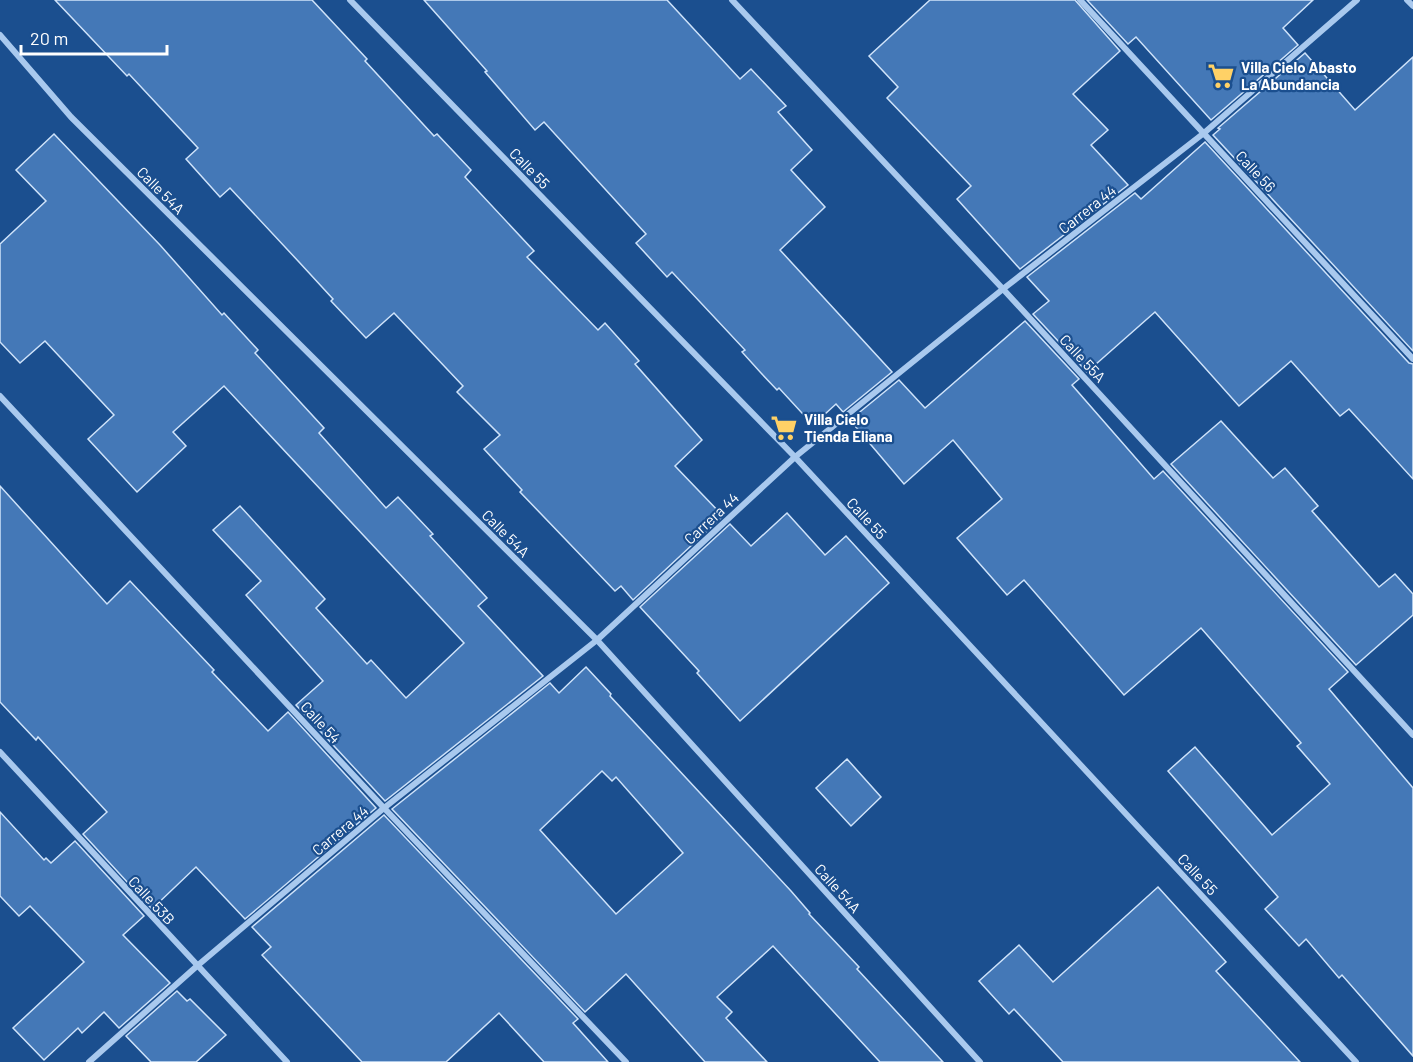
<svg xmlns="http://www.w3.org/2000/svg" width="1413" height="1062" font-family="Barlow,sans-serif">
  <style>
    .building { fill: #4478b7; stroke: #cfe3fa; stroke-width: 1.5; fill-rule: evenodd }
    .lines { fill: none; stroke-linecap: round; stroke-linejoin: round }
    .street { stroke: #a9c9ee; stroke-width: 6 }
    .labels { text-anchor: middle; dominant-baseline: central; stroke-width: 4.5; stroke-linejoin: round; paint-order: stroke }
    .poi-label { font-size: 15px; font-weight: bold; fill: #fff; stroke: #1b4f8f; text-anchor: start }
    .street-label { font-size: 15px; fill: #fff; stroke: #1b4f8f }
  </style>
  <rect width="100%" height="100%" fill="#1b4f8f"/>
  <g class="building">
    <polygon points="55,0 312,0 367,59 365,61 434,136 437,134 471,170 465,177 534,251 527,257 598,330 605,323 639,361 635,364 702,440 675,466 723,516 633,600 621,586 615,591 520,492 522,490 484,449 500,435 457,392 463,386 394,313 366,338 331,301 333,299 299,262 230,188 220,197 186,159 198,148 129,74 127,76"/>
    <polygon points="424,0 667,0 740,79 751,69 786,106 778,112 812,150 791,170 825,207 780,250 892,372 843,412 836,404 813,425 779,388 777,390 761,373 742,352 745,350 672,272 667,277 636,243 646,234 544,122 535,130 485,72 487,71"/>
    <polygon points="930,0 1075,0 1120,51 1073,94 1108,130 1091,145 1128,185 1020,269 957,199 971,186 887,98 898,87 869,56"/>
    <polygon points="1087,0 1313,0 1283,28 1298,45 1211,120 1136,37 1128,44"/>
    <polygon points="1305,53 1355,110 1413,57 1413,351 1213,135 1220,129 1218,128"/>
    <polygon points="54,134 160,245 222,315 224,313 258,350 255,353 324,428 319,433 386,508 398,497 433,534 430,536 487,598 478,606 543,676 385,801 296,705 323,681 246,595 261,581 213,530 240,506 325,599 316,608 367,664 371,660 406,698 464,643 224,386 173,432 186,446 137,492 88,439 114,415 45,341 20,363 0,342 0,244 46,201 16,170"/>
    <polygon points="1205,142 1409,363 1413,364 1413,479 1349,409 1340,416 1291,361 1239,406 1155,312 1087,372 1033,314 1049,301 1027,277 1135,193 1141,199"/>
    <polygon points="1025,321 1079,379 1072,385 1154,479 1163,471 1348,672 1329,689 1413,788 1413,1056 1342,975 1339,978 1306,939 1299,946 1265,909 1278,897 1168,771 1195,747 1272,835 1330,784 1297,746 1301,743 1201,628 1124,695 1024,580 1007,595 957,538 1002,499 953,440 904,484 850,420 899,380 925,408"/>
    <polygon points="1221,421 1273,478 1285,468 1318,506 1312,511 1379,587 1395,574 1413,594 1413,615 1356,665 1171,464"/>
    <polygon points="0,486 107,604 130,581 214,670 212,672 268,731 288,712 376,808 245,919 196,867 152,909 83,834 107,812 38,737 36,740 0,702"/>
    <polygon points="787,513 825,555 846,536 889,583 740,721 697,673 699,671 640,607 730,524 751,546"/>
    <path d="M 586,667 L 611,694 L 610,696 L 791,891 L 810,913 L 809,914 L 859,967 L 857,969 L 943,1062 L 880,1062 L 773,946 L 717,997 L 732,1012 L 726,1018 L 767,1062 L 705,1062 L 626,974 L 585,1012 L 392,809 L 550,683 L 559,693 ZM 602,771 L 612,781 L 616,777 L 683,853 L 616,914 L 540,830 Z"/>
    <polygon points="847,759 881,797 851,826 816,788"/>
    <polygon points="0,812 44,860 46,858 51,863 75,841 144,916 123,935 170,983 119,1028 104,1012 82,1033 78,1028 44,1060 13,1028 84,962 30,906 19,916 0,896"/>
    <polygon points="384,815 578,1019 573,1023 608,1062 544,1062 499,1013 446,1062 362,1062 262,955 271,947 252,927"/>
    <polygon points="1158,887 1226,962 1216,971 1300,1062 1063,1062 1014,1009 1009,1014 979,981 1019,945 1053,982"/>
    <polygon points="177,991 187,1001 190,999 226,1035 196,1062 151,1062 126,1036"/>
  </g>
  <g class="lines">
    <g class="street">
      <polyline points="350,0 795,457 1356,1062"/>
      <polyline points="732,0 1003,289 1413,735"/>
      <polyline points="1080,0 1413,359"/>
      <polyline points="1407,0 1413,6"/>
      <polyline points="0,35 71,117 597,640 980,1062"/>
      <polyline points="0,396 384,808 626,1062"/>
      <polyline points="0,752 287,1062"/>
      <polyline points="89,1062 197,966 384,808 597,640 795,457 1003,289 1204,133 1357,0"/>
    </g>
  </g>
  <defs>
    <g id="supermarket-bare" transform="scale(2.07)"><path d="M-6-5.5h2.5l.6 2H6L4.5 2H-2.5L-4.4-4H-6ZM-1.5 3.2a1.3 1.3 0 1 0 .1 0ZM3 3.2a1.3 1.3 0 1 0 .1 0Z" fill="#ffd166" stroke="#1b4f8f" stroke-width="2.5" paint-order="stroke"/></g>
  </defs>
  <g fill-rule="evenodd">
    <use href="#supermarket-bare" x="1221" y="76"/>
    <use href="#supermarket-bare" x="784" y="428"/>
  </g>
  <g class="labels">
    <g class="poi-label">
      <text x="1241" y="67">Villa Cielo Abasto<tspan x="1241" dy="17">La Abundancia</tspan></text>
      <text x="804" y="419">Villa Cielo<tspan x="804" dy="17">Tienda Eliana</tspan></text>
    </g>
    <g class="street-label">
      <text transform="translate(530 168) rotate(46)">Calle 55</text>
      <text transform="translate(1256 171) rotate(47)">Calle 56</text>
      <text transform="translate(161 190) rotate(45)">Calle 54A</text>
      <text transform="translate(1087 209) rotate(-38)">Carrera 44</text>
      <text transform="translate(1083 358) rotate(47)">Calle 55A</text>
      <text transform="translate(711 518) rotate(-43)">Carrera 44</text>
      <text transform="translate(867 518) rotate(47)">Calle 55</text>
      <text transform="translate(506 533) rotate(45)">Calle 54A</text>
      <text transform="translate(321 722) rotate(47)">Calle 54</text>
      <text transform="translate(340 830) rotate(-40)">Carrera 44</text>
      <text transform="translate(1198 874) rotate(47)">Calle 55</text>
      <text transform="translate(838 888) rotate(48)">Calle 54A</text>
      <text transform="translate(152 900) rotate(47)">Calle 53B</text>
    </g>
  </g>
  <path d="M21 45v9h146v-9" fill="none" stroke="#ffffff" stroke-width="3"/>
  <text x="30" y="45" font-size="18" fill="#ffffff" stroke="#1b4f8f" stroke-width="4.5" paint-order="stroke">20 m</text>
</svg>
